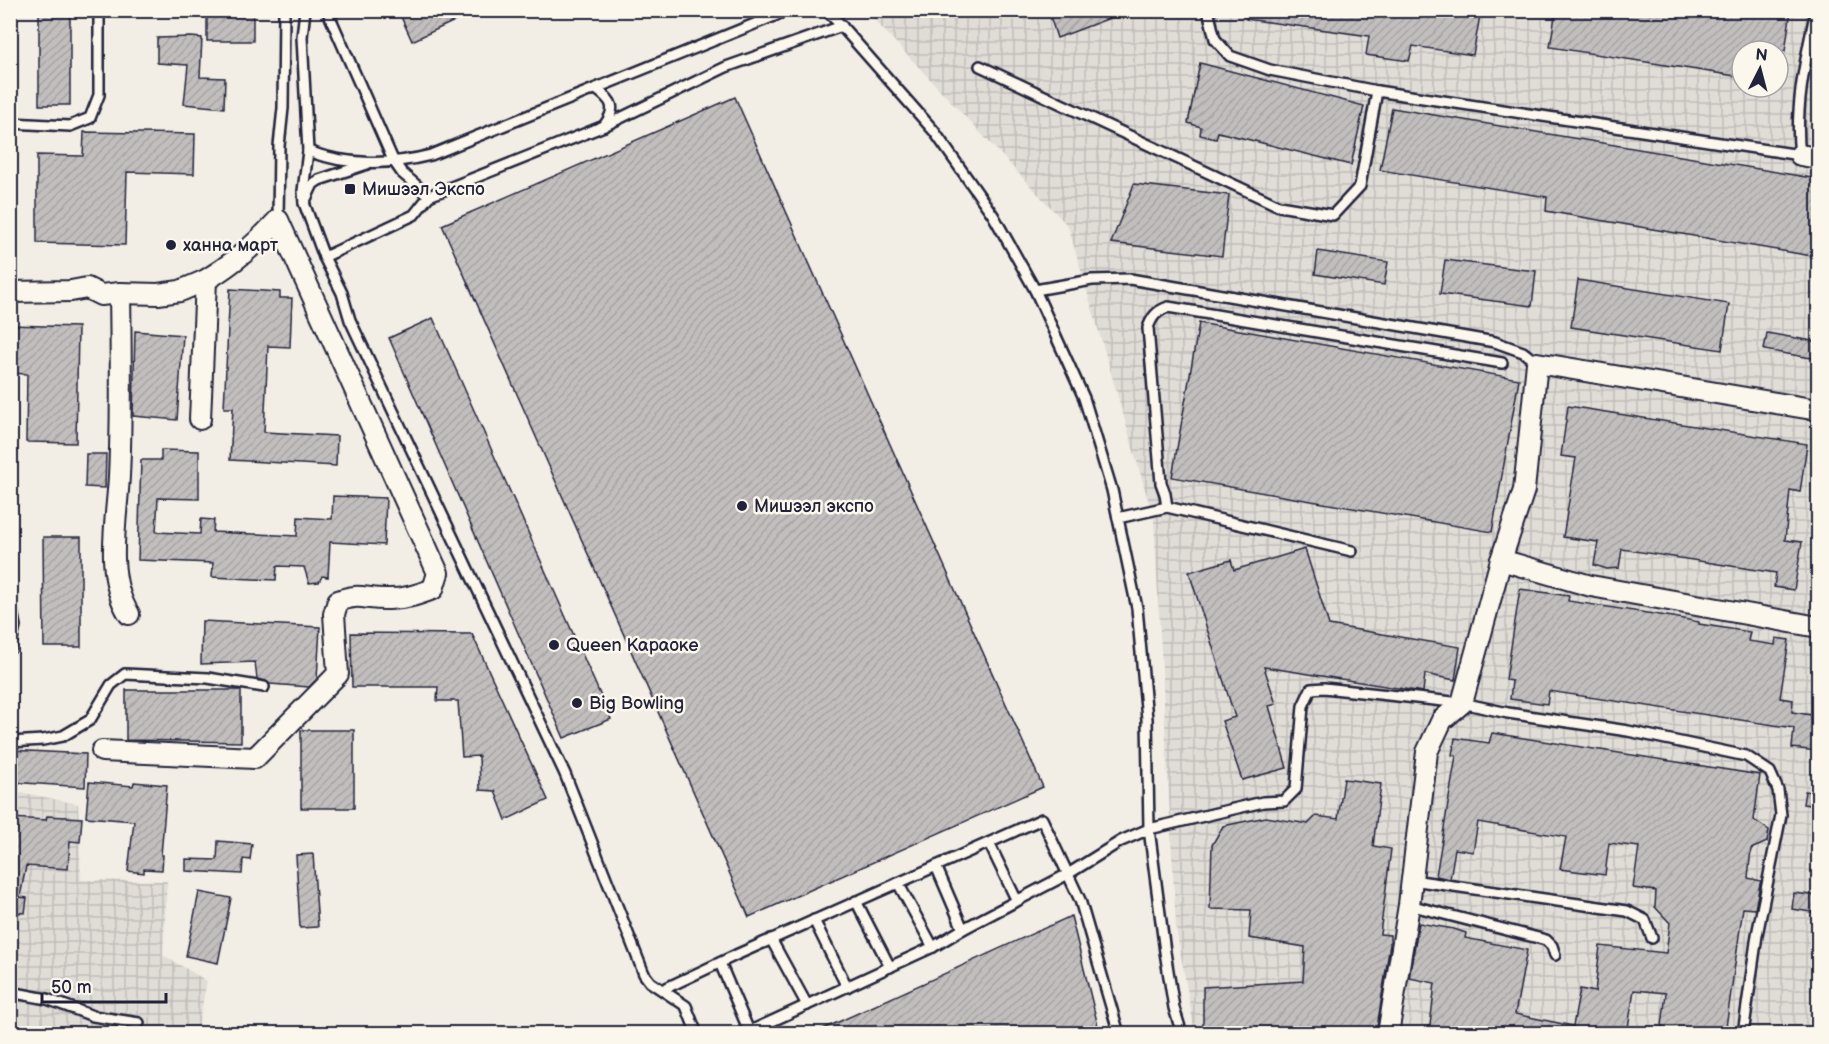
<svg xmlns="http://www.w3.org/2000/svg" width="1829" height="1044" font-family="'Balsamiq Sans',sans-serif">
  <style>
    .industrial { fill: url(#industrial-grid); fill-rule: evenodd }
    .building { fill: url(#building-hatch); stroke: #22223b; stroke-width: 1.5 }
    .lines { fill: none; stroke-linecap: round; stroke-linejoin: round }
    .service-casing { stroke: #22223b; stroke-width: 14 }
    .minor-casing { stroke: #22223b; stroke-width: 24 }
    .service { stroke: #fbf7ec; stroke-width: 9 }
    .minor { stroke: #fbf7ec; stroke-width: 20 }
    .poi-dot { fill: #22223b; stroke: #fbf7ec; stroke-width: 2 }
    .labels { text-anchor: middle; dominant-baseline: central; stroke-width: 5; stroke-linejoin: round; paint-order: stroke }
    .poi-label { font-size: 18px; fill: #22223b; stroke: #fbf7ec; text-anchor: start }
  </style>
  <defs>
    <pattern id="industrial-grid" width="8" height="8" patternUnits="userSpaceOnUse" patternTransform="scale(1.5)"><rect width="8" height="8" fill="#e0dcd6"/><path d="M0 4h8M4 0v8" fill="none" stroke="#c0bcb9"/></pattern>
    <pattern id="building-hatch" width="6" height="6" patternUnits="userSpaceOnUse" patternTransform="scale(1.5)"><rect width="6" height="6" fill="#c2bebe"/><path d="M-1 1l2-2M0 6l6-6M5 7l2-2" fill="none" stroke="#a6a3a4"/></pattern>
  </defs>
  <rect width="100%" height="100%" fill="#f2eee5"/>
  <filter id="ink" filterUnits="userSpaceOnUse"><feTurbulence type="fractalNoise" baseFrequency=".0167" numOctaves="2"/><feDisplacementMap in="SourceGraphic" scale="12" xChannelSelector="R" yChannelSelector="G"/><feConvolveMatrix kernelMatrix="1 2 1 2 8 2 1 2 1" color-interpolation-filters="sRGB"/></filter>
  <g filter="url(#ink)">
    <g class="industrial">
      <path d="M 866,11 L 1818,11 L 1818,1033 L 1195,1033 L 1176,928 L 1154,520 L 1068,226 ZM 1742,51 L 1778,51 L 1778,87 L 1742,87 Z"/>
      <polygon points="10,790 78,804 81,880 167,881 163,955 207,981 197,1033 11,1033"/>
    </g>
    <g class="building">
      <rect x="39" y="10" width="31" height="95"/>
      <rect x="207" y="10" width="46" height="31"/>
      <polygon points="398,10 478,10 412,41"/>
      <polygon points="1066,10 1126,10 1126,12 1057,38 1050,16"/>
      <polygon points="1247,10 1481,10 1473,55 1413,46 1409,61 1366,55 1369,36 1246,19"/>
      <polygon points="1556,10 1791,10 1785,51 1742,51 1742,77 1550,47"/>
      <polygon points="191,37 202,38 200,77 225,78 224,108 184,104 188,65 157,63 157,38"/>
      <polygon points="1200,63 1364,106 1351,165 1218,132 1216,139 1200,135 1201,127 1188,123"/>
      <polygon points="735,97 1043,787 749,917 442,225"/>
      <polygon points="1392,108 1818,179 1818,257 1546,211 1547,197 1380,170"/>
      <polygon points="84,132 195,134 194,174 127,172 125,245 37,243 37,155 83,156"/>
      <polygon points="1134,184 1229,195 1222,256 1111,243"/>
      <polygon points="1318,251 1388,262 1384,285 1315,274"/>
      <polygon points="1445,260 1536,271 1532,306 1440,294"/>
      <polygon points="1578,280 1729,304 1722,350 1571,327"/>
      <polygon points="230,289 280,292 280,298 292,298 290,347 268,346 264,432 337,436 336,466 230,460 233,408 224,408"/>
      <polygon points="433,318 611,719 564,738 389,338"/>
      <polygon points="1199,323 1519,379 1492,532 1172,477"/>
      <polygon points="10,325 78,327 76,443 26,442 27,374 10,373"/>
      <polygon points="135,331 183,335 177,420 133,416"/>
      <polygon points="1767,333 1818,342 1818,359 1764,350"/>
      <polygon points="1568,406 1807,444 1800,492 1790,490 1785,540 1802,542 1794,590 1774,587 1776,573 1622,549 1619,568 1607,569 1594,565 1598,542 1563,537 1576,458 1561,456"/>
      <polygon points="161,450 199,451 199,499 158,498 156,532 200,534 201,519 214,520 213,532 297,536 298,517 332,519 333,496 386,498 384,545 330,542 328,577 322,576 319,582 309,583 304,567 277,566 276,580 212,577 213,563 138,560 141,460 161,460"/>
      <polygon points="86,454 106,454 105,488 85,487"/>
      <polygon points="43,537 81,537 81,647 44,647"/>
      <polygon points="1305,549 1329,625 1460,647 1455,680 1425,674 1423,692 1264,667 1276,704 1269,706 1287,768 1242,780 1222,721 1235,717 1189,572 1231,560 1234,570"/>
      <polygon points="1520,589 1569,596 1568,601 1673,617 1699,622 1699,624 1750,632 1748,641 1775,645 1776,638 1789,640 1780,698 1793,700 1792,712 1818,716 1818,751 1792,748 1794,728 1549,691 1547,704 1510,699 1512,681 1506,680"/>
      <polygon points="202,621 320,627 317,679 309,687 270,684 266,681 257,679 255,662 201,664"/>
      <polygon points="351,633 472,634 548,800 506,820 495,791 480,790 479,756 462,757 458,701 437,701 438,687 352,687"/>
      <polygon points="126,690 241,690 241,742 126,740"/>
      <rect x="301" y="730" width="53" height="78"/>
      <polygon points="1492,733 1760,775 1754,820 1769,830 1767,842 1751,849 1748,878 1761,881 1760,884 1755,909 1743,908 1725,1034 1661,1034 1666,993 1634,990 1627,1034 1429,1034 1435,983 1409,978 1419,923 1454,929 1466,933 1465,938 1527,950 1515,1014 1573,1026 1580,989 1595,992 1600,946 1666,953 1670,923 1655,907 1656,891 1633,888 1639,847 1609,843 1605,875 1560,869 1566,837 1478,822 1473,852 1455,849 1450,879 1436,876 1456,756 1452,755 1455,738 1489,743"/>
      <polygon points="10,750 86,754 85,787 10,782"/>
      <polygon points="1344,779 1381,784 1373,846 1391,849 1380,934 1390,935 1390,944 1376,1034 1203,1034 1203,987 1303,981 1305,947 1249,938 1251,910 1210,909 1212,845 1223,826 1266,817 1308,824 1316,816 1338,819"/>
      <polygon points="89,782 133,786 134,782 167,785 161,855 163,855 162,870 144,869 144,873 128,871 134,821 86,817"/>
      <polygon points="1805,791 1818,793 1818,806 1803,804"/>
      <polygon points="47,816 82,818 80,842 70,841 68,869 26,866 20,897 27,898 25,913 10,912 10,818 46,820"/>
      <polygon points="218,841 252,844 250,860 243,859 242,874 186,871 186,859 217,860"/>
      <polygon points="313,854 318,927 300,928 296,855"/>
      <polygon points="199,892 231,898 218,963 186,956"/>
      <polygon points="1794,893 1818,896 1817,913 1792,909"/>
      <polygon points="1071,916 1100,1034 812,1034"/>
    </g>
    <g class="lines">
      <g class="service-casing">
        <g id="service">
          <polyline points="305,10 302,37 308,151 303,191 304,203 324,257 342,293 350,320 565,774 644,974 650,982 686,1006 697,1034"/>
          <polyline points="327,10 393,160 402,173 429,196"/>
          <polyline points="826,10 837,21 934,131 993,215 1035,290 1084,398 1112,490 1137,608 1147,719 1149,829 1165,952 1174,1008 1182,1034"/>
          <path d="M 1208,10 L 1215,39 L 1230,56 L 1270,70 L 1377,91 L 1800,155 C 1794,107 1806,58 1816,10"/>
          <polyline points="980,66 1279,206 1333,215 1360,186 1377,91"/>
          <path d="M 596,89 C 613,101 617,108 604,126"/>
          <polyline points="10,123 70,126 90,118 99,95 99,19"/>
          <path d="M 308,151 C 346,166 392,165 431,155 L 789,10"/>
          <polyline points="304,203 313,184 319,180 367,164"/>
          <polyline points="278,220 279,146 283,108 284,10"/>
          <polyline points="324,257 414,215 429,196 604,126 726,67 842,26"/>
          <polyline points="1035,290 1092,280 1130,279 1495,342 1523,352 1537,363"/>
          <polyline points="1167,507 1352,551"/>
          <path d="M 1118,518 L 1167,507 L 1165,494 L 1161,483 L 1148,328 C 1152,316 1157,311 1168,307 L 1502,363"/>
          <polyline points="10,600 15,626 10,649"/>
          <polyline points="10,742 43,740 63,736 90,720 111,685 125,674 208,678 264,687"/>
          <polyline points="989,843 1017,901"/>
          <polyline points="936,866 963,929"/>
          <polyline points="1412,880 1627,911 1645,920 1652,938"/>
          <polyline points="898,883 933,947"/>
          <polyline points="856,901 890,967"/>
          <polyline points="1409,905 1546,940 1552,946 1555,955"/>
          <polyline points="814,920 847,987"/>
          <polyline points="771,939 807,1005"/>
          <polyline points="720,963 749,1031"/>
          <polyline points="664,989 736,955 1042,819 1080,900 1119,1034"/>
          <polyline points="10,992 47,999 93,1016 139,1023"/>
          <polyline points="744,1034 933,947 963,929 1068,874 1121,841 1149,829 1263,802 1284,801 1296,789 1303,706 1311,689 1324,688 1462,703 1508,713 1628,731 1746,756 1770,772 1778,790 1781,815 1757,935 1743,1034"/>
        </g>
      </g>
      <g class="minor-casing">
        <g id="minor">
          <polyline points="1800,155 1818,158"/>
          <polyline points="10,292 71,291 87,288 101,295 120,293 158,294 180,291 206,280 200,419"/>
          <path d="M 120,293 C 121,354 122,415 119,476 C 117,519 104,575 129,614"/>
          <polyline points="1501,560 1591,586 1818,627"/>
          <path d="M 102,751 L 255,758 L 338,674 L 334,614 L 338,601 C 359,593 364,599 385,599 C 402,600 417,595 433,589 L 438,573 L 278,220 C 255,245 235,262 206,280"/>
          <polyline points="1388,1034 1409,905 1427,752 1442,720 1462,703 1501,560 1524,490 1537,363 1818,410"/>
        </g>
      </g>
      <use href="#service" class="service"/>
      <use href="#minor" class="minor"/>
    </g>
  </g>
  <g class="poi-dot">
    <rect x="344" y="183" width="12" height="12" rx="3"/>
    <circle cx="171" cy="245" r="6"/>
    <circle cx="742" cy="506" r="6"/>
    <circle cx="554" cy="645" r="6"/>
    <circle cx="577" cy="703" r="6"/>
  </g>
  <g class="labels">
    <g class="poi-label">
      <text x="362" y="189">Мишээл Экспо</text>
      <text x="183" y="245">ханна март</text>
      <text x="754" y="506">Мишээл экспо</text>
      <text x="566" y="645">Queen Караоке</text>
      <text x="589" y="703">Big Bowling</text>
    </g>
  </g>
  <rect width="1829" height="1044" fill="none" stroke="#fbf7ec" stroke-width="36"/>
  <rect x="18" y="18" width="1793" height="1008" fill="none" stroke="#22223b" stroke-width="2" filter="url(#ink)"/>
  <g transform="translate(1760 69) rotate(6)"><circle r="28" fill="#fbf7ec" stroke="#a4a2a5" stroke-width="1.5"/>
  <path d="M0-4.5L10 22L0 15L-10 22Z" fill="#22223b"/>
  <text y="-9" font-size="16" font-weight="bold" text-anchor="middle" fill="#22223b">N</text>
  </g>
  <path d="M42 993v9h124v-9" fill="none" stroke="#22223b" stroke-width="3"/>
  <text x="51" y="993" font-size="18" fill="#22223b" stroke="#fbf7ec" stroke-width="4.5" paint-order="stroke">50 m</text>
</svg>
